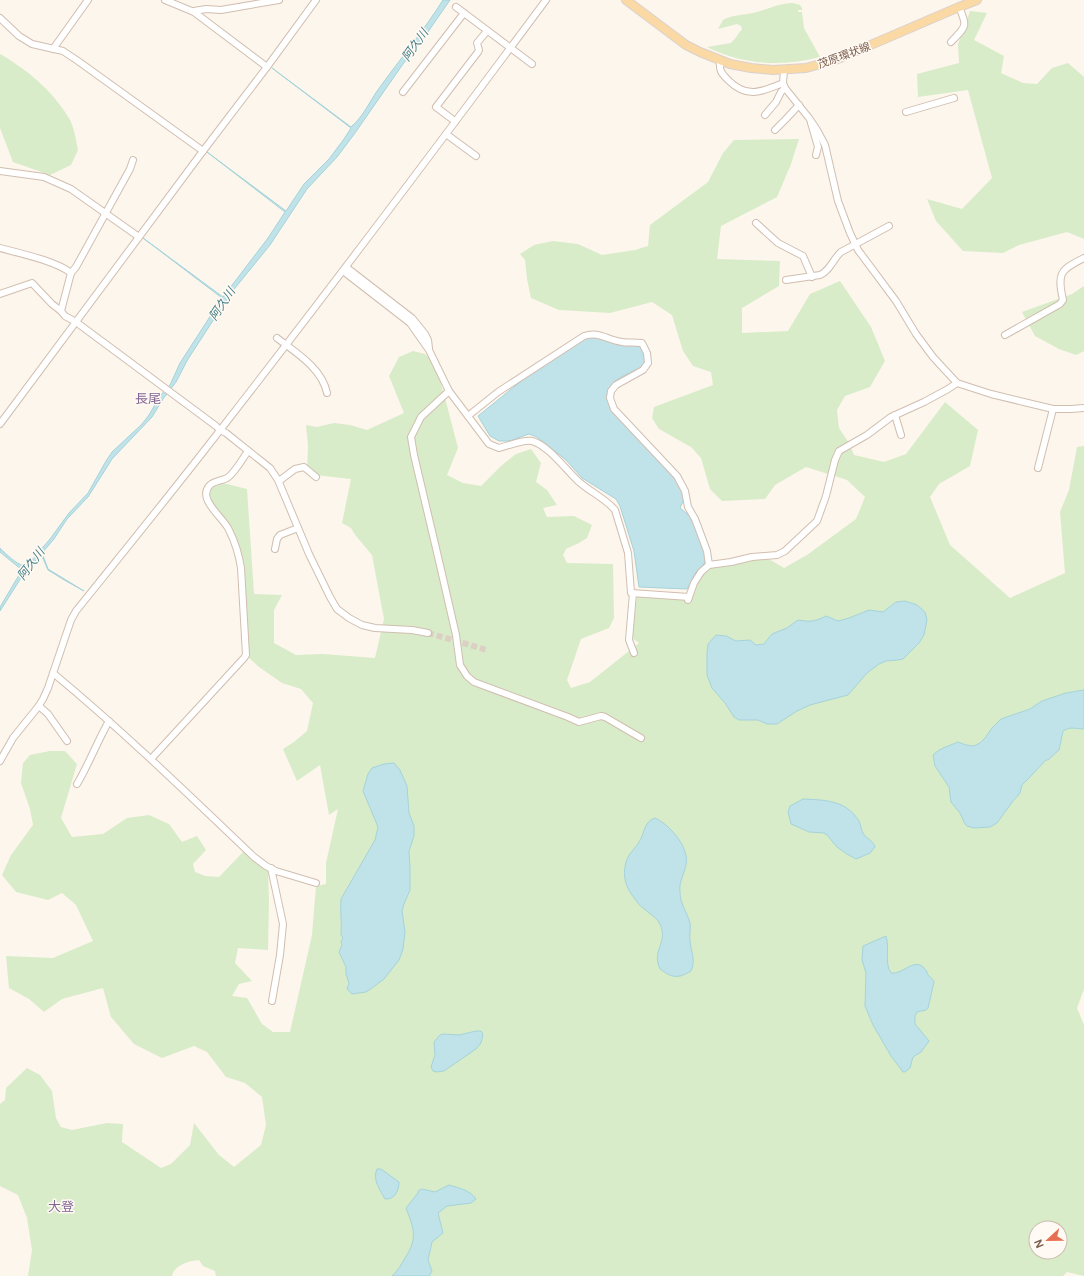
<svg xmlns="http://www.w3.org/2000/svg" width="1084" height="1276" font-family="'DM Sans','Noto Sans JP',sans-serif">
  <style>
    .green { fill: #d8ecc9; fill-rule: evenodd }
    .water { fill: #bfe3e8; stroke: #a5d3da }
    .lines { fill: none; stroke-linecap: round; stroke-linejoin: round }
    .minor-tunnel { stroke: #dcd0c4; stroke-width: 6; stroke-dasharray: 6 3; stroke-linecap: butt }
    .minor-casing { stroke: #d1beb0; stroke-width: 8 }
    .major-casing { stroke: #dad1cd; stroke-width: 10 }
    .minor { stroke: #fff; stroke-width: 6 }
    .major { stroke: #fbd9a5; stroke-width: 8 }
    .labels { text-anchor: middle; dominant-baseline: central; stroke-width: 3; stroke-linejoin: round; paint-order: stroke }
    .street-label { font-size: 11px; fill: #7a5c4d; stroke: #fffaf3 }
    .water-label { font-size: 12px; font-style: italic; fill: #437c86; stroke: #fffaf3 }
    .quarter-label { font-size: 13px; fill: #846695; stroke: #fffaf3 }
  </style>
  <rect width="100%" height="100%" fill="#fdf6ec"/>
  <g class="green">
    <path d="M 793,3 L 800,5 L 802,8 L 802,10 L 798,10 L 798,12 L 802,12 L 804,28 L 820,57 C 783,67 742,65 707,47 L 731,43 C 733,40 736,38 737,36 C 739,33 739,32 742,30 L 741,26 L 737,24 L 718,29 L 723,20 C 732,15 743,15 753,13 C 766,10 779,3 793,3 Z"/>
    <polygon points="970,11 987,13 974,40 1004,56 1001,73 1023,83 1037,84 1052,68 1068,63 1084,77 1084,239 1067,232 1019,245 1003,253 963,251 936,221 927,199 962,209 992,178 968,90 918,97 917,74 959,63 958,44"/>
    <path d="M 0,54 C 28,70 54,92 70,120 C 74,128 76,140 78,150 L 71,165 L 50,175 L 13,162 L 0,128 Z"/>
    <path d="M 799,139 L 791,164 L 777,197 L 721,226 L 717,259 L 780,261 L 779,286 L 742,308 L 742,333 L 788,331 L 810,294 L 840,281 L 871,327 L 885,361 L 870,387 L 845,396 L 837,410 L 839,428 L 849,443 L 854,455 L 884,462 L 906,454 L 945,402 L 978,430 L 970,466 L 939,484 L 930,497 L 950,545 L 1010,598 L 1065,573 L 1060,512 L 1069,490 L 1077,447 L 1084,446 L 1084,989 L 1077,1008 L 1084,1025 L 1084,1276 L 1067,1272 L 1063,1276 L 216,1276 L 215,1271 L 203,1266 L 199,1260 C 189,1261 174,1265 172,1276 L 28,1276 L 32,1250 L 27,1218 L 18,1195 L 0,1186 L 0,1104 L 5,1100 L 6,1088 L 27,1068 L 40,1075 L 52,1091 L 56,1118 L 61,1127 L 72,1130 L 107,1123 L 123,1124 L 122,1142 L 161,1168 L 171,1164 L 190,1145 L 194,1123 L 219,1155 L 234,1167 L 261,1145 L 266,1125 L 262,1097 L 245,1083 L 226,1077 L 207,1052 L 194,1046 L 162,1058 L 134,1044 L 111,1017 L 103,988 L 62,999 L 44,1012 L 29,999 L 9,988 L 6,956 L 53,958 L 93,941 L 76,905 L 62,893 L 48,900 L 16,892 L 2,875 L 11,855 L 33,825 L 30,809 L 21,783 L 23,763 L 30,755 L 50,751 L 65,751 L 77,764 L 61,818 L 72,837 L 103,834 L 127,818 L 149,815 L 169,824 L 182,842 L 197,836 L 206,850 L 193,864 L 195,872 L 205,876 L 219,877 L 244,851 L 268,871 L 269,900 L 268,950 L 238,948 L 235,963 L 252,981 L 239,984 L 232,996 L 247,998 L 262,1024 L 273,1032 L 290,1032 L 312,935 L 316,886 L 326,884 L 326,863 L 338,809 L 329,815 L 320,765 L 297,781 L 283,749 L 294,742 L 307,731 L 313,703 L 301,689 L 282,683 L 259,667 L 248,657 L 244,562 L 237,541 L 230,524 L 214,508 L 211,502 L 209,493 L 212,488 L 223,483 L 247,489 L 254,594 L 282,595 L 274,610 L 274,643 L 296,655 L 323,654 L 375,658 L 384,619 L 372,555 L 356,536 L 351,528 L 342,523 L 351,479 L 307,474 L 308,445 L 306,425 L 317,427 L 334,423 L 350,425 L 367,430 L 404,413 L 389,376 L 399,357 L 413,351 L 425,354 L 435,364 L 445,398 L 458,448 L 447,475 L 463,483 L 481,486 L 502,465 L 516,454 L 531,449 L 541,463 L 536,482 L 547,490 L 557,505 L 543,508 L 547,517 L 574,516 L 592,525 L 587,538 L 579,543 L 566,549 L 563,555 L 567,563 L 613,564 L 614,618 L 609,628 L 581,639 L 567,680 L 571,688 L 590,682 L 639,643 L 632,638 L 637,596 L 691,600 C 693,592 698,577 704,571 C 709,565 760,556 768,559 C 773,561 779,565 784,568 L 807,555 L 856,519 L 865,497 L 847,480 L 806,467 L 775,485 L 765,499 L 722,501 L 710,489 L 701,458 L 691,447 L 659,429 L 652,418 L 654,407 L 713,385 L 711,372 L 693,366 L 683,351 L 672,315 L 652,302 L 610,313 L 559,310 L 531,298 L 527,279 L 525,260 L 520,254 L 534,245 L 553,241 L 578,244 L 602,255 L 635,250 L 648,246 L 650,225 L 708,182 L 723,153 L 734,140 ZM 1036,1228 L 1060,1228 L 1060,1252 L 1036,1252 Z"/>
    <polygon points="1084,286 1084,351 1076,355 1059,349 1035,336 1022,312 1072,294"/>
  </g>
  <g class="water">
    <path d="M 443,0 L 450,0 L 421,42 L 403,64 L 355,133 L 337,157 L 307,189 L 270,245 L 231,293 L 188,359 L 176,382 L 163,399 L 152,417 L 112,459 L 88,497 L 67,519 L 54,539 L 42,553 L 48,569 L 84,591 L 66,581 L 48,570 L 41,554 L 21,578 L 0,611 L 0,607 L 22,570 L 0,552 L 0,548 C 7,555 15,563 24,566 L 32,560 L 50,539 L 69,513 L 88,493 L 106,461 L 112,452 L 142,424 L 149,415 L 160,396 L 170,385 L 180,363 L 222,298 L 143,238 L 223,297 L 268,238 L 285,212 L 207,152 L 286,211 L 304,184 L 329,159 L 344,139 L 351,128 L 272,68 L 351,127 C 364,116 370,100 380,87 C 401,58 424,30 443,0 Z"/>
    <path d="M 584,336 L 636,344 C 637,345 642,347 643,348 C 647,352 646,361 644,366 C 628,375 602,380 609,403 L 682,485 L 684,499 L 680,508 L 690,516 L 703,544 L 706,559 L 704,564 L 696,572 L 687,589 L 639,587 L 634,551 L 620,506 L 616,499 L 582,478 L 566,460 L 537,437 L 529,434 L 509,441 L 499,441 L 490,436 L 478,416 L 535,370 Z"/>
    <path d="M 905,601 L 917,605 L 925,612 L 927,620 L 924,635 L 919,643 L 903,659 L 897,660 L 886,661 L 879,664 L 867,673 L 848,695 L 810,705 L 797,711 L 777,724 L 767,724 L 758,720 L 739,720 L 734,717 L 725,703 L 712,688 L 707,675 L 707,652 L 708,644 L 716,635 L 726,636 L 736,641 L 750,640 L 756,645 L 764,644 L 772,634 L 787,628 L 798,620 C 810,622 814,622 826,616 L 838,621 L 849,618 L 869,610 L 883,612 L 896,602 Z"/>
    <path d="M 1084,690 L 1084,729 C 1076,729 1071,726 1063,731 L 1059,750 L 1048,760 L 1046,760 L 1028,779 L 1022,785 L 1020,793 L 1013,801 L 997,823 L 990,827 L 974,828 L 967,826 L 965,824 L 960,813 L 951,802 L 949,787 L 935,766 L 933,755 C 940,748 949,746 958,742 L 966,745 L 974,746 L 980,743 L 985,738 L 992,728 L 1001,719 L 1030,709 L 1042,701 L 1066,693 Z"/>
    <path d="M 394,763 L 400,770 L 407,786 L 409,813 L 414,826 L 414,836 L 409,851 L 410,868 L 410,890 L 404,904 L 402,911 L 405,932 L 403,949 L 399,960 L 384,979 L 372,988 L 366,992 L 352,994 L 347,989 L 349,983 L 346,974 L 346,967 L 339,952 L 342,945 L 341,941 L 343,938 L 341,935 C 342,923 340,911 341,899 L 375,840 L 378,827 L 363,791 L 368,774 L 372,768 L 384,764 Z"/>
    <path d="M 803,799 C 825,800 846,800 859,821 C 861,825 861,830 863,833 C 866,839 873,840 875,847 L 870,853 L 856,859 L 847,854 L 837,847 L 827,835 L 824,833 L 809,832 L 791,824 L 788,812 L 790,806 Z"/>
    <path d="M 655,818 C 667,823 682,840 685,852 C 689,862 684,871 681,881 C 679,887 680,894 681,900 C 683,908 688,915 690,923 C 691,929 689,935 690,941 C 691,952 696,960 691,971 C 678,979 672,978 660,969 C 652,952 665,945 662,930 C 660,919 651,915 643,908 C 640,906 637,902 635,899 C 626,888 622,877 626,862 C 628,854 635,849 639,842 C 645,834 643,822 655,818 Z"/>
    <path d="M 886,936 C 890,949 884,962 891,973 C 903,975 915,956 925,969 C 927,971 927,973 928,975 C 931,978 932,978 934,982 L 928,1008 L 926,1010 L 917,1012 L 915,1016 L 915,1024 L 929,1041 L 921,1052 L 913,1057 L 910,1068 L 905,1072 L 903,1072 L 891,1056 L 873,1025 L 865,1006 L 866,973 L 862,960 L 863,946 Z"/>
    <polygon points="476,1031 481,1031 483,1034 481,1043 476,1049 444,1071 436,1072 433,1071 431,1067 435,1055 434,1042 440,1035 443,1034 459,1035"/>
    <path d="M 377,1169 L 381,1169 L 399,1182 C 399,1190 395,1200 385,1199 C 380,1190 372,1179 377,1169 Z"/>
    <path d="M 449,1185 C 459,1188 470,1190 476,1199 L 471,1203 L 447,1206 L 438,1213 L 443,1233 L 432,1242 L 428,1260 L 432,1271 L 429,1276 L 392,1276 C 398,1271 401,1265 405,1258 C 418,1238 414,1229 406,1208 L 418,1193 L 418,1191 L 422,1189 L 435,1192 Z"/>
  </g>
  <g class="lines">
    <polyline class="minor-tunnel" points="428,633 487,650"/>
    <g class="minor-casing">
      <g id="minor">
        <polyline points="165,0 194,12 267,67"/>
        <polyline points="456,7 532,64"/>
        <polyline points="194,11 206,9 221,10 279,0"/>
        <polyline points="0,18 19,36 32,44 63,51 78,61 203,151"/>
        <path d="M 951,42 C 966,26 968,27 959,7"/>
        <polyline points="53,49 88,0"/>
        <path d="M 720,61 C 719,70 721,73 728,80 C 747,99 761,92 783,83"/>
        <polyline points="784,70 783,83 785,88 809,118 817,130 825,145 838,201 850,233 858,250 896,301 916,334 933,357 957,383 991,394 1053,409 1071,409 1084,408"/>
        <polyline points="403,92 464,13"/>
        <polyline points="906,112 954,98"/>
        <polyline points="765,115 776,102 781,92 785,88"/>
        <polyline points="455,122 452,119 436,107 478,52 479,50 477,43 487,31"/>
        <polyline points="811,123 818,147 816,155"/>
        <polyline points="775,130 785,120 799,105"/>
        <polyline points="446,134 476,156"/>
        <polyline points="0,171 44,177 71,189 139,237"/>
        <polyline points="756,223 778,243 803,256 812,277"/>
        <path d="M 0,248 C 19,253 56,261 71,273 L 61,311 L 65,316 L 76,322 L 216,426 L 220,430 L 226,433 L 270,468 L 278,480 L 309,554 L 330,597 L 337,609 L 349,618 L 362,625 L 375,628 L 412,630 L 428,633"/>
        <polyline points="346,267 412,318 425,334 428,340 429,348"/>
        <polyline points="343,271 410,323 429,350 449,391 421,417 411,437 414,455 439,561 456,635 460,665 467,676 474,682 568,717 579,722 601,716 605,717 641,738"/>
        <polyline points="71,273 76,267 130,169 133,160"/>
        <path d="M 786,280 L 820,275 C 830,271 833,259 841,252 L 889,226"/>
        <polyline points="0,294 32,283 52,304 61,311"/>
        <path d="M 1005,335 L 1060,304 L 1063,300 C 1057,273 1060,270 1084,258"/>
        <path d="M 277,338 C 295,352 322,368 327,393"/>
        <path d="M 449,391 L 489,444 L 499,448 C 507,446 524,439 532,441 C 548,445 566,470 578,481 C 590,492 605,498 615,510 L 628,553 L 631,593 L 689,597"/>
        <polyline points="895,415 901,435"/>
        <path d="M 468,416 L 498,392 L 584,336 C 599,331 607,340 622,342 C 628,343 635,342 642,343 L 647,353 L 648,363 L 643,370 L 616,385 L 611,391 L 610,398 L 614,409 L 677,476 L 685,491 L 688,507 L 695,519 L 707,551 L 709,565"/>
        <polyline points="0,424 203,151 267,67 316,0"/>
        <polyline points="1038,468 1053,409"/>
        <polyline points="279,481 295,469 304,467 316,477"/>
        <polyline points="275,549 277,539 280,535 298,528"/>
        <polyline points="633,593 629,640 634,653"/>
        <polyline points="688,600 694,583 701,572 709,565 731,562 752,557 777,555 785,551 817,521 826,496 835,460 839,451 867,435 891,417 924,402 948,389 957,383"/>
        <path d="M 53,673 C 123,731 188,794 254,857 L 266,866 L 276,871 L 316,883"/>
        <polyline points="39,706 48,714 67,741"/>
        <path d="M 151,759 L 244,658 L 246,655 L 241,568 C 239,555 235,542 229,530 C 224,518 196,499 210,485 C 214,481 221,481 227,478 C 234,474 243,458 248,451"/>
        <path d="M 0,761 L 13,738 L 38,707 L 43,699 L 48,688 L 71,620 L 76,611 C 125,550 174,490 221,429 C 331,288 439,144 546,0"/>
        <path d="M 77,784 C 89,764 97,742 109,721"/>
        <polyline points="271,868 283,924 280,955 272,1001"/>
      </g>
    </g>
    <g class="major-casing">
      <polyline id="major" points="626,0 686,45 700,52 730,64 751,68 773,70 806,68 838,59 959,7 977,0"/>
    </g>
    <use href="#minor" class="minor"/>
    <use href="#major" class="major"/>
  </g>
  <g class="labels">
    <g class="street-label">
      <text transform="translate(844 55) rotate(-20)">茂原環状線</text>
    </g>
    <g class="water-label">
      <text transform="translate(415 45) rotate(-55)">阿久川</text>
      <text transform="translate(222 304) rotate(-56)">阿久川</text>
      <text transform="translate(31 564) rotate(-53)">阿久川</text>
    </g>
    <g class="quarter-label">
      <text x="148" y="398">長尾</text>
      <text x="61" y="1206">大登</text>
    </g>
  </g>
  <g transform="translate(1048 1240) rotate(248)"><circle r="19" fill="#fffaf3" stroke="#cabbb1"/>
  <path d="M0-3L7 15L0 10L-7 15Z" fill="#e76f51"/>
  <text y="-6" font-size="11" font-weight="bold" text-anchor="middle" fill="#7a5c4d">N</text>
  </g>
</svg>
